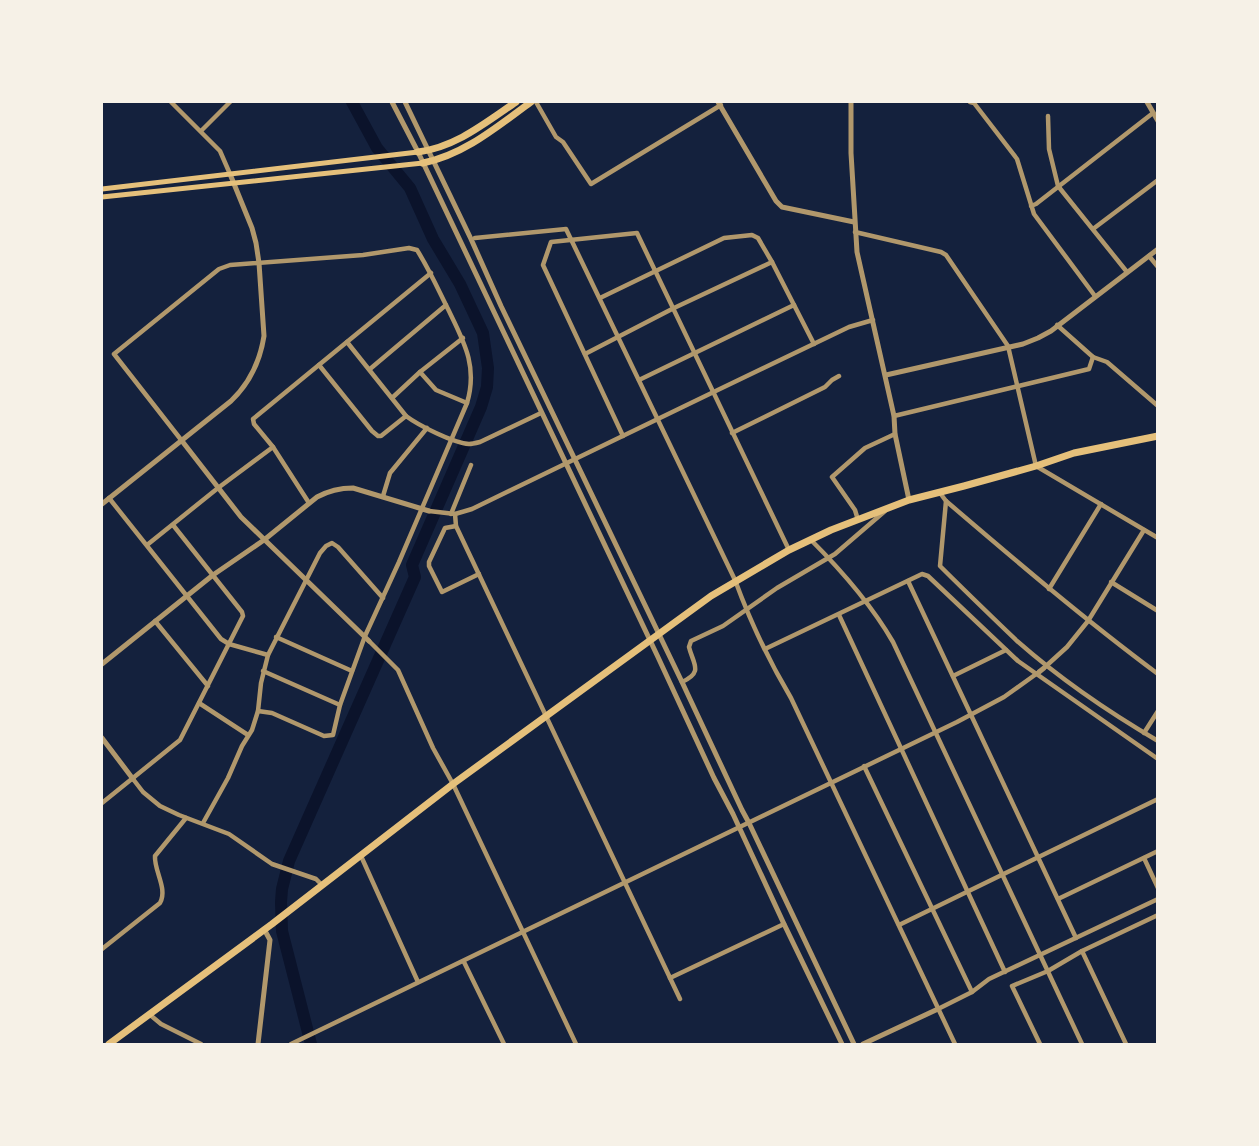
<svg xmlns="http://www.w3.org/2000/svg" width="1259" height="1146" font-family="'Public Sans',sans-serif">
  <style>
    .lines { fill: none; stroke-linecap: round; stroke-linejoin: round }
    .river { stroke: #0b132b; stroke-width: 12 }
    .minor { stroke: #b1986c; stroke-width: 4.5 }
    .tertiary { stroke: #b1986c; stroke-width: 5 }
    .secondary { stroke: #e5c07b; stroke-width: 5 }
    .trunk { stroke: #e5c07b; stroke-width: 7 }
  </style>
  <rect width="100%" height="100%" fill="#14213d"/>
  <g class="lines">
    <polyline class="river" points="311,1044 282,931 281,902 282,889 289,861 415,577 412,565 481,407 487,387 488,368 483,333 460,284 433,239 410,188 377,148 352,102"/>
    <g class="minor">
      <polyline points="171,102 220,151 230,174"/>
      <polyline points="536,102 556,137 563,142 591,184 721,105"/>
      <polyline points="970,102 974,103 1017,159 1034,214 1095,296"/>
      <polyline points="1048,116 1049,149 1058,186 1127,272"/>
      <polyline points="201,131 230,102"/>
      <polyline points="1031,206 1036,204 1153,113"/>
      <polyline points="1093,229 1158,180"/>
      <polyline points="855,232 941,252 946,255 1008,346 1036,466 1158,538"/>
      <path d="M 475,238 L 566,229 L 735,580 C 750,621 769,661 791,698 L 955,1044"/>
      <polyline points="1149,256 1158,267"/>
      <polyline points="600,298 724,238 752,235 758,238 772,262 814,344"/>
      <polyline points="1057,325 1093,357 1107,362 1158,406"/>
      <polyline points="347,342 406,416"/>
      <polyline points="585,354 674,308 772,262"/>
      <path d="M 319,365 L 372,431 L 378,436 L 381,436 L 406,416 C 418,425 453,443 469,444 C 472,444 476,443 480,442 L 541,413"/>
      <polyline points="370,369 446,305"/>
      <polyline points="420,372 436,390 467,403"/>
      <polyline points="639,380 794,305"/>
      <polyline points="392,398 420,372 463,338"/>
      <polyline points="894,416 1089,369 1093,357"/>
      <polyline points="732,433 825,387 832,380 839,376"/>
      <polyline points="623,436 543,265 551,242 637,233 789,550"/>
      <path d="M 182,441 L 114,354 L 219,269 L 230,265 L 363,255 L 409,248 L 417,250 C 429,269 438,289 448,309 C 464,342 478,366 467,403 L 399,562 L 365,636 L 340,705 L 333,735 L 324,736 L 272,713 L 258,711"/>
      <path d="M 940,493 L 946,501 C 1015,560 1084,619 1158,674"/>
      <polyline points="383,496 390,473 427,428"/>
      <polyline points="109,498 221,639 229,644 268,655"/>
      <path d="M 946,501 L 940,566 C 965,591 991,616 1017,641 C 1059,678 1110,713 1158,741"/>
      <polyline points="309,503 273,447 254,424 253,419 431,273"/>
      <path d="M 429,511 L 455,514 L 472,509 C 598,448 723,387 849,327 L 873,320"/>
      <polyline points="451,514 471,465"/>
      <polyline points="455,514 456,526 680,999"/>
      <polyline points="858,520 855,510 832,477 865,448 895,434"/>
      <polyline points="456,526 445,528 429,562 429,566 442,592 479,574"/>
      <path d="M 811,540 C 842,571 871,604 893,642 L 1082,1044"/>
      <polyline points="147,545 218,488 273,447"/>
      <polyline points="908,581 1076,938"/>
      <polyline points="1111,582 1158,611"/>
      <polyline points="1049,589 1101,504"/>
      <polyline points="839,615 1005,972"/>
      <polyline points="155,621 208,686"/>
      <polyline points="276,637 352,671"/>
      <polyline points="369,641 398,670 433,748 453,784 576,1044"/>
      <polyline points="765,649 922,574 928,576 1018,661 1158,759"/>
      <polyline points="1045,667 1067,647 1088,621 1144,530"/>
      <polyline points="263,671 340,705"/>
      <polyline points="953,676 1006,650"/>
      <path d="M 682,682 C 704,672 693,664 689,647 L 691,641 L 723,626 L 777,588 L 835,554 L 885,511"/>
      <polyline points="199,703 248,735"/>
      <polyline points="1144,733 1158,711"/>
      <polyline points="864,766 972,992"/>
      <polyline points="133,779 143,792 160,806 179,815 229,834 272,864 316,879 322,885"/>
      <polyline points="102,803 180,740 243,616 242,612 173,525"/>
      <polyline points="203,823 228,778 242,746 252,730 258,711 261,683 268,655 320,553 326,546 332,543 338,547 383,598"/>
      <polyline points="361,856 418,982"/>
      <polyline points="1144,858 1158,888"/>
      <polyline points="1058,899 1158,851"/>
      <polyline points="899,925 1158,799"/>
      <path d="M 102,949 L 160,903 C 168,889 154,871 155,856 L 186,818"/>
      <polyline points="1082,951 1126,1044"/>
      <polyline points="464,962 504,1044"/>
      <polyline points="670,978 784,924"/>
      <polyline points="938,1009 972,992 989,979 1158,899"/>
      <polyline points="149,1014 161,1024 201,1044"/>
      <polyline points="291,1044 957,722 1004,697 1039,672"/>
      <polyline points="1040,1044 1012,986 1048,971 1082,951 1158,915"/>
    </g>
    <g class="tertiary">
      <polyline points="392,102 418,152 657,655 714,778 733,814 784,924 842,1044"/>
      <polyline points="405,102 471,239 501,306 682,682 742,810 749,823 854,1044"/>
      <polyline points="718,102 776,201 782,207 854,222"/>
      <polyline points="851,102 851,153 857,252 894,416 895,434 909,500"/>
      <polyline points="1147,102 1158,121"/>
      <polyline points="886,375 1023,344 1038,338 1051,331 1158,249"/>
      <polyline points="182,441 241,517 369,641"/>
      <path d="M 102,504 L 231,401 C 249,384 260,361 264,336 L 259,263 L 256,243 L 252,228 L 230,174"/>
      <path d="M 102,664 L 213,575 L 264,540 L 317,497 C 330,490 340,488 353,488 L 429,511"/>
      <polyline points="1039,672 1044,668"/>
      <polyline points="102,738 133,779"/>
      <polyline points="258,1044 270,940 264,929"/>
      <polyline points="863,1044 938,1009"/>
    </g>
    <g class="secondary">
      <polyline points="102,189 418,152"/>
      <polyline points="102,197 423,163"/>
    </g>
    <g class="trunk">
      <path d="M 418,152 C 456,147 485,123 516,102"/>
      <path d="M 423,163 C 464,155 498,126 531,102"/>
      <polyline points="109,1044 272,924 453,784 711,596 789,550 831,530 909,500 964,486 1036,466 1074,453 1158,436"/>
    </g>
  </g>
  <rect width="1259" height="1146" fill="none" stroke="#f6f1e7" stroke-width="206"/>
</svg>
